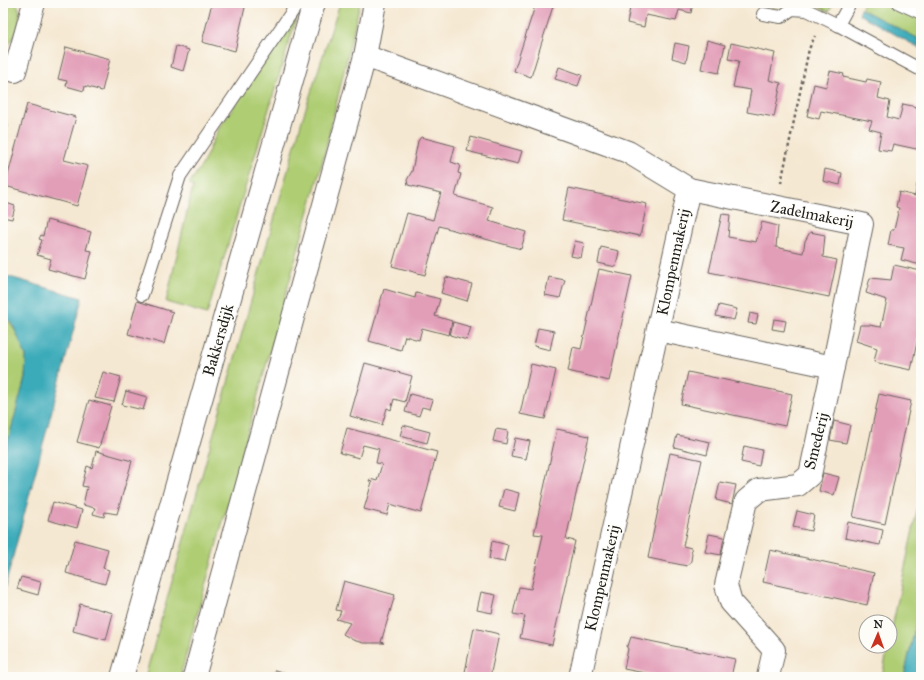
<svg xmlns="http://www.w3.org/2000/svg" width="924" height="680" font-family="'IM FELL Great Primer',serif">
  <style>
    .green { fill: #afcd73; stroke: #667448 }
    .water { fill: #3baab9; stroke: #2c636a }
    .building { fill: #e29db7 }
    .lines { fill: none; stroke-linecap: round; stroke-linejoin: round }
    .service-casing { stroke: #68635c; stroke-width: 14 }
    .minor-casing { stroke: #68635c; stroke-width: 24 }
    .path { stroke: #68635c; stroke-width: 2.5; stroke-dasharray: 3 3; stroke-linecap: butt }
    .service { stroke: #fff; stroke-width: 12 }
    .minor { stroke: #fff; stroke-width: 22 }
    .labels { text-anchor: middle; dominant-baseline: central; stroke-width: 3; stroke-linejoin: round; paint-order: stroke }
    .street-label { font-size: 16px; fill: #1c1c1c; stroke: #fdfcf7 }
  </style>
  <rect width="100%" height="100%" fill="#fdfcf7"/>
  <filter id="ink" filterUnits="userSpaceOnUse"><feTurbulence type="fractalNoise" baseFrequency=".025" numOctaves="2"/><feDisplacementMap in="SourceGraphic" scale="8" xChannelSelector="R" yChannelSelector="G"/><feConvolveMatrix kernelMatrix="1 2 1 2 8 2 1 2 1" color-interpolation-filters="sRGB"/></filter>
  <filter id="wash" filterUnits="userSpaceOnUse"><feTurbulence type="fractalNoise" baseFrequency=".012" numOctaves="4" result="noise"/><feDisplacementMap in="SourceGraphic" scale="16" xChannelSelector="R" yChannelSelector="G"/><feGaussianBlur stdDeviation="0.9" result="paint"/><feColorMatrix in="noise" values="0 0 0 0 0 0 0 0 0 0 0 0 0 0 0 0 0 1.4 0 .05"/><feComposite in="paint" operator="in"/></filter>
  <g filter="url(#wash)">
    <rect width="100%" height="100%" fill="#f5e8d2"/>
    <g class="green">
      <path d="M 3,3 L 16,3 C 26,14 15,43 3,49 Z"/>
      <polygon points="340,3 360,3 324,156 180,677 145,677 302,120"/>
      <polygon points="765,3 783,3 774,8 764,6"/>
      <polygon points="812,3 833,3 829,12"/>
      <polygon points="864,3 891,3 921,18 921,40 861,9"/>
      <polygon points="298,13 207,314 166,302 193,186 190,185 190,182 202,165 219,128"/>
      <path d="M 3,314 C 12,323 23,343 26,357 C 29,379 9,434 3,459 Z"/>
      <polygon points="921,492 921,600 904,677 882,677 888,646 890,646 890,637"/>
    </g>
    <g class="water">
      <polygon points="861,9 921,40 921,49 859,14"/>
      <polygon points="3,275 82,298 3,594 3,459 25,378 26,356 12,323 3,314"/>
      <polygon points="921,600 921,677 904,677"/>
    </g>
    <g id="blocks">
      <g class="building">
        <polygon points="212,3 246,3 235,51 202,42"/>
        <polygon points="536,3 554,3 531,77 514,71"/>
        <polygon points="631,3 693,3 691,13 679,10 676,21 646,15 644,27 627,23"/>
        <polygon points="707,40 725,45 719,73 701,69"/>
        <polygon points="675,43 689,46 686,62 672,58"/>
        <polygon points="731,43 775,53 769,80 781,83 774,117 747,112 751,90 733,87 739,61 728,59"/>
        <polygon points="176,46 189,50 183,71 171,67"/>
        <polygon points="66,47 110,59 102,91 85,86 84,91 66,86 67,81 58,79"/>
        <polygon points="559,67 582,75 578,86 555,79"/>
        <polygon points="830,71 844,74 843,77 866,82 867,79 881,82 878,98 890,101 887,117 899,120 903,104 917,107 917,110 921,111 921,150 893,144 891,151 878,149 881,132 869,129 872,121 821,111 819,119 807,116 814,84 826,87"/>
        <polygon points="27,104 76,117 64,160 88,166 77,206 5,186"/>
        <polygon points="3,124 8,125 3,142"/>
        <polygon points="421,137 455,146 451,162 460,165 458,173 461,174 455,196 493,207 489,221 526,232 521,249 439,226 425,275 392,266 407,213 433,220 441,193 408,185 407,180 412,171 418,141"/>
        <polygon points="471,137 522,151 518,164 467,151"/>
        <polygon points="825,169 842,173 840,185 823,181"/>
        <polygon points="917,184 921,184 921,265 901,260 904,248 888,245 891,230 894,230 899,208 896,207 899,192 915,196"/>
        <polygon points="569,188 647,204 640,236 562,220"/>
        <polygon points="3,202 15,206 12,219 3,217"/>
        <polygon points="722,214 730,215 728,237 756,242 762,222 778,226 776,247 789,250 803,253 805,241 810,232 825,235 823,257 837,260 829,297 709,272"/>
        <polygon points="47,220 91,232 86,250 92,251 85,279 48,269 51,259 37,255 42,240 39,239 41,235 43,236"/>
        <polygon points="575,241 584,243 581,258 571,256"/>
        <polygon points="601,247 619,251 616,267 598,263"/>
        <polygon points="894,265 921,271 921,324 911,370 874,362 877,348 856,341 860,325 869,325 881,327 887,300 866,293 870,278 891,280"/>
        <polygon points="599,269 632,276 609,381 568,371 573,347 581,349"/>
        <polygon points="446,277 472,284 467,301 441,293"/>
        <polygon points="549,277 565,280 560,298 545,295"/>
        <polygon points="384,289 415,298 416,293 440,299 435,316 452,321 449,335 422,328 419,340 405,336 401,350 369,341"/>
        <polygon points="137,301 173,312 164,344 128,334"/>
        <polygon points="719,305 737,309 734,320 716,316"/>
        <polygon points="750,313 758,315 756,324 748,323"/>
        <polygon points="774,319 786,321 784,331 772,329"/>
        <polygon points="453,322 471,327 467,340 450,335"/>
        <polygon points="538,328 554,331 550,350 534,346"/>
        <polygon points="365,363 412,376 405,402 394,399 391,410 387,408 382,425 350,416"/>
        <polygon points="531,364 556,370 545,419 520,414"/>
        <polygon points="103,372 121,377 114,402 95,398"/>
        <polygon points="688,372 792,394 785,426 681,404"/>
        <polygon points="126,391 147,397 143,410 122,405"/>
        <polygon points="410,394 433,400 430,409 422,407 419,416 405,412"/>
        <polygon points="879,394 911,401 885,524 853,517"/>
        <polygon points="89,400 111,406 99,448 77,442"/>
        <polygon points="834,421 850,425 846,443 830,440"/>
        <polygon points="403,425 430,432 427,443 400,436"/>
        <polygon points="347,428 437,452 421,513 390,504 387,515 364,509 372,482 369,481 370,479 377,481 382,464 376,463 379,449 363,445 359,458 340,453"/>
        <polygon points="496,429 508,431 506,444 493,441"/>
        <polygon points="557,429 589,436 566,539 575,541 552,645 520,638 525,616 513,614 519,587 531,589 543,535 534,534"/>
        <polygon points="677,435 710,442 707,455 674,447"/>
        <polygon points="515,438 530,441 526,459 511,456"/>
        <polygon points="744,446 762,450 759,466 741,462"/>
        <polygon points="96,451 132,461 117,514 105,512 104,517 93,514 95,508 83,505 87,487 82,486 87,466 92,468"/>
        <polygon points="670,453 702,460 683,546 691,548 692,554 691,561 687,566 648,558"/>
        <polygon points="823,473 839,477 834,495 819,491"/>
        <polygon points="720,482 736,485 732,504 716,500"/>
        <polygon points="504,489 519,493 515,511 499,507"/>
        <polygon points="53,502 82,510 77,528 48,520"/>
        <polygon points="797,511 814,515 811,531 793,527"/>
        <polygon points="848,522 883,530 880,545 845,538"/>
        <polygon points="709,534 724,537 721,555 705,552"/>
        <polygon points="75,540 108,549 103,568 109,570 105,584 66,573"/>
        <polygon points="492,541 508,545 504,562 489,559"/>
        <polygon points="770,550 874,573 867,605 763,582"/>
        <polygon points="21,577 41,582 38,595 17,589"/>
        <polygon points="344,581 395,595 381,642 384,643 363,643 353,640 343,634 350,623 336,619 339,616 341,611 336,610"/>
        <polygon points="481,592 496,595 492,613 477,610"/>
        <polygon points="80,604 113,613 106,640 73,631"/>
        <polygon points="474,628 499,634 490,677 464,677"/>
        <polygon points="631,637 735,659 731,677 665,677 624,669 628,649 626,646 628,646"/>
        <polygon points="275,670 288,674 292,677 273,677"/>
      </g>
    </g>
  </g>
  <g filter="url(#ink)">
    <use href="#blocks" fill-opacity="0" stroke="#68635c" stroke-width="1"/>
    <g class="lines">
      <g class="service-casing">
        <g id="service">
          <polyline points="850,3 838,25 921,70"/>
          <polyline points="899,3 921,13"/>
          <polyline points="763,14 781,17 792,9 807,10 838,25"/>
          <polyline points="142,295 180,176 298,3"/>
        </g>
      </g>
      <g class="minor-casing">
        <g id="minor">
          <polyline points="365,56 628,152 689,189 580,677"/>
          <polyline points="3,67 15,71 34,3"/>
          <polyline points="689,189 862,224 833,367"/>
          <polyline points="658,330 833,367 810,475 798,485 759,490 746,501 726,585 731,602 774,650 768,677"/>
          <polyline points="122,677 314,3"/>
          <polyline points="194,677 365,56 375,3"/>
        </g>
      </g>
      <polyline class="path" points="781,183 809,49 815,36"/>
      <use href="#service" class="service"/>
      <use href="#minor" class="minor"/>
    </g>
  </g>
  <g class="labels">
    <g class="street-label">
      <text transform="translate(812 214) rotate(11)">Zadelmakerij</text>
      <text transform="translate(673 262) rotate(-78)">Klompenmakerij</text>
      <text transform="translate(218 340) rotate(-74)">Bakkersdijk</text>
      <text transform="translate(816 441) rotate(-76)">Smederij</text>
      <text transform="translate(602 578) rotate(-77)">Klompenmakerij</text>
    </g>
  </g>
  <rect width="924" height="680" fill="none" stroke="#fdfcf7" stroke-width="16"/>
  <g transform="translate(878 634) rotate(2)"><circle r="19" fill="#fdfcf7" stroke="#a3a29f"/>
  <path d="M0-3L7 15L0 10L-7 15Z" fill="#c8321e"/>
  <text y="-6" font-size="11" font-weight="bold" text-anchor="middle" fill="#1c1c1c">N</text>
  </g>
</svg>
